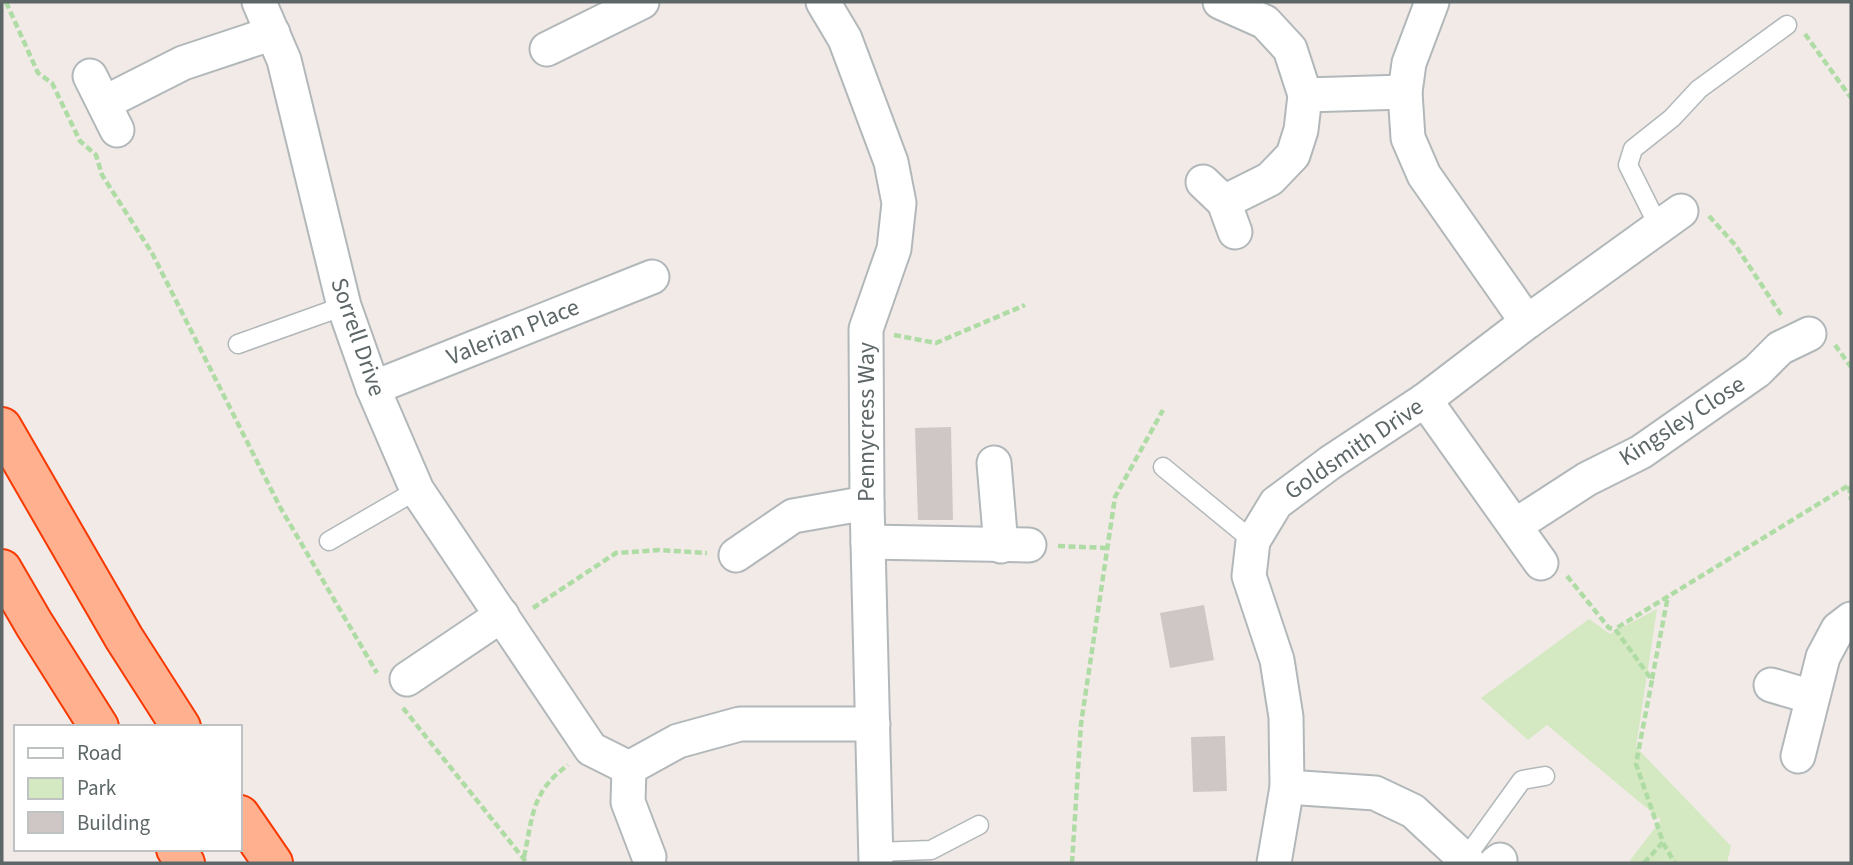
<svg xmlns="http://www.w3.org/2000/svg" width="1853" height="865" font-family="'Source Sans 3',sans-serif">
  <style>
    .green { fill: #d4e9c2 }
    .building { fill: #cec7c5 }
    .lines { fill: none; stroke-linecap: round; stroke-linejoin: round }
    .lane-casing { stroke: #b2b8ba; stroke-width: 21 }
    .street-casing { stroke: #b2b8ba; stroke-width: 37 }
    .highway-casing { stroke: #f73900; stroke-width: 42 }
    .path { stroke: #afdca4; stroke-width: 4.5; stroke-dasharray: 7 3.5; stroke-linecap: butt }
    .lane { stroke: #fff; stroke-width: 18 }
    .street { stroke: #fff; stroke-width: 33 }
    .highway { stroke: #ffb08f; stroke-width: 38 }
    .labels { text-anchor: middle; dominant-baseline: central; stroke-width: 5; stroke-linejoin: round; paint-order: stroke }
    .street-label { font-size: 24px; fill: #5e6768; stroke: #fff }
  </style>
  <rect width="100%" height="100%" fill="#f1eae7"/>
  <polygon class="green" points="1657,609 1636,747 1731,846 1727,863 1628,863 1661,820 1547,725 1528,740 1481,698 1589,619 1610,634"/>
  <g class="building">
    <polygon points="951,427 953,520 918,520 915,428"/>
    <polygon points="1204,605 1214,660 1170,668 1160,613"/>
    <polygon points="1225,736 1227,791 1193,792 1191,737"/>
  </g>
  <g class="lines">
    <g class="lane-casing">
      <g id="lane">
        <polyline points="1660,229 1628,165 1633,149 1672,118 1699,89 1787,25"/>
        <polyline points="238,344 344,306"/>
        <polyline points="1163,467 1253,541"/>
        <polyline points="329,541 417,490"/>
        <polyline points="876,852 931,850 979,825"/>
        <polyline points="1465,859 1522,780 1545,776"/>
      </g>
    </g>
    <g class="street-casing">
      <g id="street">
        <polyline points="259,2 284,60 344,306 373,388 417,490 591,749 629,768 678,741 740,724 873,724"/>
        <polyline points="823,2 845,39 891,162 899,203 894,249 866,329 867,503 876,863"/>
        <polyline points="1220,2 1265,22 1290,49 1305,95 1301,130 1293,155 1270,179 1224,202"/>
        <polyline points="1432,2 1409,63 1405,92 1408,138 1424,175 1527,322"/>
        <polyline points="547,49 642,2"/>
        <polyline points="90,76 117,130"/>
        <polyline points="1305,95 1405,92"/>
        <polyline points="104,103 183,63 273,33"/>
        <polyline points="1203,182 1224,202 1235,232"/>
        <polyline points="373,388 652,277"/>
        <polyline points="1425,400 1541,563"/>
        <polyline points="994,463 1001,546"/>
        <polyline points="1516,525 1587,479 1641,452 1757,371 1780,348 1809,334"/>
        <polyline points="868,542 1029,545"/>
        <polyline points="736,555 793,516 867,503"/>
        <polyline points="407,679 502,615"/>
        <polyline points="1771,685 1812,697"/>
        <polyline points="1798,756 1823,657 1838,629 1851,619"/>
        <polyline points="629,768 628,802 649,857"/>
        <polyline points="1287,787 1375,793 1413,811 1469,863"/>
        <polyline points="1274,863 1287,787 1286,717 1277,660 1249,576 1253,541 1276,503 1331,462 1425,400 1527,322 1681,211"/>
        <polyline points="1496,863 1500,860"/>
      </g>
    </g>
    <g class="highway-casing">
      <g id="highway">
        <polyline points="2,427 124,638 181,727"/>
        <polyline points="2,569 34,624 99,727"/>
        <polyline points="240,815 273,863"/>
        <polyline points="176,849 185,863"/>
      </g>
    </g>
    <g class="path">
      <polyline points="6,2 38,73 52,83 80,141 96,155 102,175 152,253 280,507 377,673"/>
      <polyline points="1805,34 1851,98"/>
      <polyline points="1709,216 1736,246 1782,316"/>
      <polyline points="894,335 936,343 1025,305"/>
      <polyline points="1835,345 1851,367"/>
      <polyline points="1849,486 1851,500"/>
      <polyline points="1058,546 1107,548"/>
      <polyline points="1567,576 1609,628 1615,629"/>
      <polyline points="533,608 616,553 659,550 707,553"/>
      <polyline points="1652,679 1668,596"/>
      <polyline points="403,708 527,863"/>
      <polyline points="1663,843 1675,863"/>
      <path d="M 524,857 C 533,816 531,792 568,765"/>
      <polyline points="1072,863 1081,724 1115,497 1163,410"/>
      <polyline points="1644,863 1663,842 1636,764 1652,680 1615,629 1851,484"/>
    </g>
    <use href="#lane" class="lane"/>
    <use href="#street" class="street"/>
    <use href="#highway" class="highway"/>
  </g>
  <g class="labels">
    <g class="street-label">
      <text transform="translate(513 332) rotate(-22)">Valerian Place</text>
      <text transform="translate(358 337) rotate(71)">Sorrell Drive</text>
      <text transform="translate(1682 421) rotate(-33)">Kingsley Close</text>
      <text transform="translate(866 422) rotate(-90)">Pennycress Way</text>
      <text transform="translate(1354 449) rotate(-34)">Goldsmith Drive</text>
    </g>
  </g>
  <rect width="1853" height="865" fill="none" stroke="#5e6768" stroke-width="7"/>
  <rect x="14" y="725" width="228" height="126" fill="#ffffff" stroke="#bfc2c3" stroke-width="2"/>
  <rect x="28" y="748" width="35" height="10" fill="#ffffff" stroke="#bfc2c3" stroke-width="2"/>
  <text x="77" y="760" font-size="21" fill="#5e6768">Road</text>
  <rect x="28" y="778" width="35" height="21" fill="#d4e9c2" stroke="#bfc2c3" stroke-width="2"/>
  <text x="77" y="795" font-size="21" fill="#5e6768">Park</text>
  <rect x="28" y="812" width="35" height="21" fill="#cec7c5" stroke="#bfc2c3" stroke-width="2"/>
  <text x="77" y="830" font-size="21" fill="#5e6768">Building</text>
</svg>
